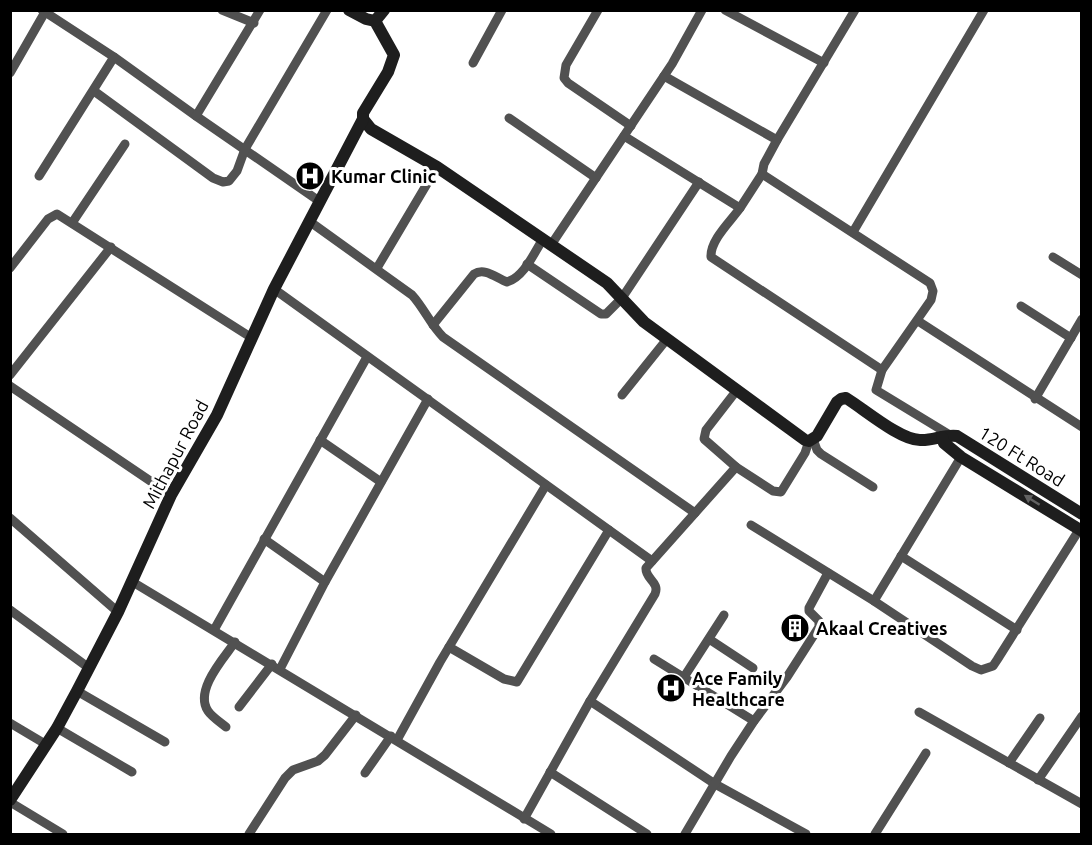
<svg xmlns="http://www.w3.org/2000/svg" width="1092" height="845" font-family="Ubuntu,sans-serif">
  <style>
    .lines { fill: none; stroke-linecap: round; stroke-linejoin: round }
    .street { stroke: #515151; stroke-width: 9 }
    .secondary { stroke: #1e1e1e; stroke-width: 12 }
    .oneway { fill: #626262 }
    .labels { text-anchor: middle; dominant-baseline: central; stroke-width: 6; stroke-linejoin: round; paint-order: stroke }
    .poi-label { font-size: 18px; font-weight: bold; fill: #000; stroke: #fff; text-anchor: start }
    .street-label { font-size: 18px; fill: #000; stroke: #fff }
  </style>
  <rect width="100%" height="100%" fill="#fff"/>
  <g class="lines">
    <g class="street">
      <polyline points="42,10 114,57 196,116 319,201"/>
      <polyline points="222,10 254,23"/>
      <polyline points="598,10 566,65 564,78 568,83 631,126"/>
      <polyline points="725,10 824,63"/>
      <polyline points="473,63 502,10"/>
      <polyline points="10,73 45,12"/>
      <polyline points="664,76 777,140 855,10"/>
      <polyline points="94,91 213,178 223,182 229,181 237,171 245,149 327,10"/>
      <polyline points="196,116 260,10"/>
      <polyline points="509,118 596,178"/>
      <path d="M 624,136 L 740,208 C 731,221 710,240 711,257 L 882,370"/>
      <polyline points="762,174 930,283 933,291 931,300 882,370 876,390 950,435"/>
      <polyline points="39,176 114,57"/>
      <polyline points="740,208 762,174 764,164 777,140"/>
      <path d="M 309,221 L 412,295 C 424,308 430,324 443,337 L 695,513"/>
      <polyline points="72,223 125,144"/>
      <polyline points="853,232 984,10"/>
      <polyline points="551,245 672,64 702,10"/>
      <polyline points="1053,257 1082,275"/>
      <polyline points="527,264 601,314 606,314 622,298 699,182"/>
      <polyline points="10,268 48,219 57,214 252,338"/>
      <polyline points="377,268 437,167"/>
      <polyline points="274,289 652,561"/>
      <polyline points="1021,306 1071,338"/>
      <polyline points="918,321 1082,427"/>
      <path d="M 433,325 L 474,274 C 485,267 496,278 507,282 C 524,277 534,253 543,239"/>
      <polyline points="10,375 111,247"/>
      <polyline points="10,386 171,495"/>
      <polyline points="622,395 667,339"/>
      <polyline points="1035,399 1082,319"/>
      <polyline points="813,439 817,450 821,454 873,487"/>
      <polyline points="320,440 381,482"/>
      <polyline points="736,467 704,439 706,430 737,390"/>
      <polyline points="10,518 118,612"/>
      <polyline points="751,525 874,601 972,666 981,670 993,666 997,660 1079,530"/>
      <polyline points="264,539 325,582"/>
      <polyline points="901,556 1017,630"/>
      <polyline points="131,581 551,834"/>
      <polyline points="874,601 961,457"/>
      <polyline points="10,610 89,668"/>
      <polyline points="214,630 367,357"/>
      <polyline points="709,639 753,668"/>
      <polyline points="449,647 504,679 517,682 609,530"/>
      <polyline points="654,659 754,721"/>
      <polyline points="280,669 325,582 428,399"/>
      <polyline points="684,677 724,615"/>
      <polyline points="77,691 165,742"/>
      <polyline points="590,701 715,784 806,834"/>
      <polyline points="239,707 272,664"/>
      <polyline points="919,712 1082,804"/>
      <polyline points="10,723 47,745"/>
      <path d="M 226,727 C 220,722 212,717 208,711 C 194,690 224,658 235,642"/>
      <polyline points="57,728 132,772"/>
      <polyline points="397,740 440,662 546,485"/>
      <polyline points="1009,763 1040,718"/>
      <polyline points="550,772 647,834"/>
      <polyline points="365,773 391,736"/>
      <polyline points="1038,780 1082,716"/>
      <polyline points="10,802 63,834"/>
      <path d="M 524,819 L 590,701 L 655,594 C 660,582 645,579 646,568 L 736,467 L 773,491 L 781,492 L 805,453 L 809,441"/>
      <polyline points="249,834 285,778 293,770 318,761 325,755 356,715"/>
      <polyline points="685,834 731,756 754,721 787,677 819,627 819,621 809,611 809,608 828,573"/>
      <polyline points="875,834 926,753"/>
    </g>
    <g class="secondary">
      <path d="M 349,10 L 366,19 L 375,21 L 394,55 L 388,72 L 363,113 L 363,119 L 371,129 L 437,167 L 607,283 L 644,322 L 805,440 L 809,441 L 817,436 L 837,402 L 841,399 L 846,398 C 864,409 900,440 920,440 C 932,441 945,434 957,436 L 1082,514"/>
      <polyline points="375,21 384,10"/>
      <polyline points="942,437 944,443 961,457 1082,531"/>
      <polyline points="10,800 57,728 77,691 118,612 171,495 217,415 274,289 363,119"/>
    </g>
  </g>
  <defs><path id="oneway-solid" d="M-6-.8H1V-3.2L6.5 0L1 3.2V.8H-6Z" transform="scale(1.5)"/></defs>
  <use class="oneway" href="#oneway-solid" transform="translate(1032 500) rotate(-148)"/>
  <defs>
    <g id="hospital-disc" transform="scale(1.5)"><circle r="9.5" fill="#000" stroke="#fff"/><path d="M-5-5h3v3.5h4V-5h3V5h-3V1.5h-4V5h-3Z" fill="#fff"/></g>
    <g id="building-disc" transform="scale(1.5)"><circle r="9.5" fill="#000" stroke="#fff"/><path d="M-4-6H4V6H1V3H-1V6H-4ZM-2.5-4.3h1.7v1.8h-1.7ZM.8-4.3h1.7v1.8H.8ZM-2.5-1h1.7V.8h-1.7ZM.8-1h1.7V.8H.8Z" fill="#fff"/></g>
  </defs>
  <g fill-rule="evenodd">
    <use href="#hospital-disc" x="310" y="176"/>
    <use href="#building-disc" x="795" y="628"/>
    <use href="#hospital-disc" x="671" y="688"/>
  </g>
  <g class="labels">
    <g class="poi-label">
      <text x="331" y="176">Kumar Clinic</text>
      <text x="816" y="628">Akaal Creatives</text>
      <text x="692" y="678">Ace Family<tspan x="692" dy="21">Healthcare</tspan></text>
    </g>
    <g class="street-label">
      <text transform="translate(175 454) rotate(-62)">Mithapur Road</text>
      <text transform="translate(1022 456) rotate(32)">120 Ft Road</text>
    </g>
  </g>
  <rect width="1092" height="845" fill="none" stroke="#000000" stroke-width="24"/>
</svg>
